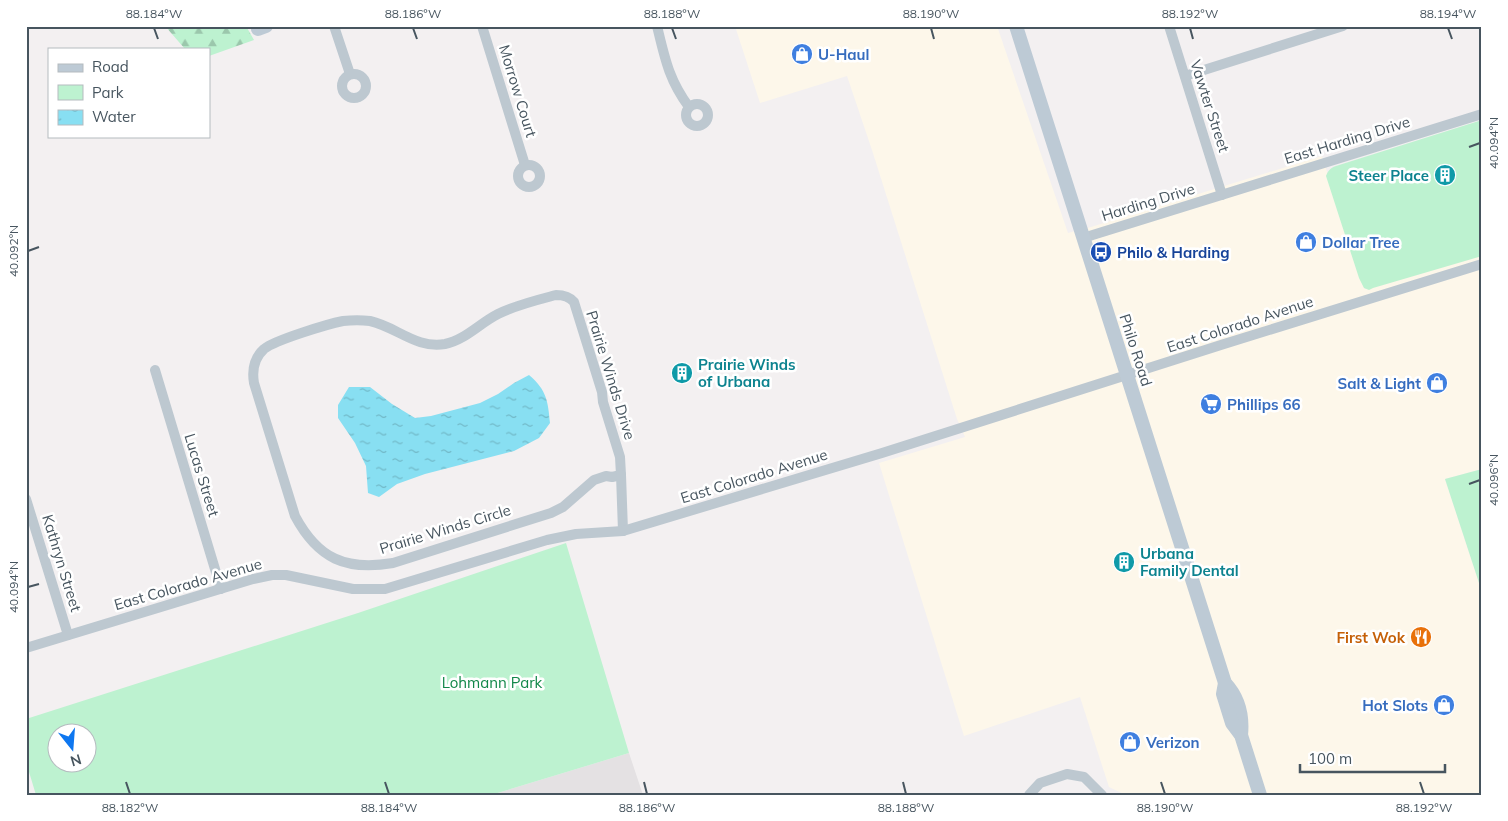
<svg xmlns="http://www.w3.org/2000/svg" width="1508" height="821" font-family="Mulish,sans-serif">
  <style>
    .commercial { fill: #fdf7ea }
    .education { fill: #e4e1e3 }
    .green { fill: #bdf2d0; fill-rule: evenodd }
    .forest { fill: url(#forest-firs) }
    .water { fill: url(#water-ripples) }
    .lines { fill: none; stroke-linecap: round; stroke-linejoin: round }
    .street { stroke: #bdc8d0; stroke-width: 10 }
    .secondary { stroke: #bdcad5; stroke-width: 14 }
    .ticks { fill: none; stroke: #47555f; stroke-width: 2 }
    .labels { text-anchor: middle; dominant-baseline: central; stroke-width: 5; stroke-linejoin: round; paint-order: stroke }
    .shop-label { font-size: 15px; font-weight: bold; fill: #366cbe; stroke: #fff; text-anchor: start }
    .street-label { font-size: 15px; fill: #47555f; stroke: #fff }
    .culture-label { font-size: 15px; font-weight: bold; fill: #0d838f; stroke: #fff; text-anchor: start }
    .transit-label { font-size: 15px; font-weight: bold; fill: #164399; stroke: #fff; text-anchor: start }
    .food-label { font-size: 15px; font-weight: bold; fill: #c56008; stroke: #fff; text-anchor: end }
    .park-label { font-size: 15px; fill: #128749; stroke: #fff }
    .neatline { fill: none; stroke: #47555f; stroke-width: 2 }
    .ticks-label { font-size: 12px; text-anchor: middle; fill: #47555f }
  </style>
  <defs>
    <pattern id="forest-firs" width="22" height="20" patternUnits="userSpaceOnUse" patternTransform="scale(1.25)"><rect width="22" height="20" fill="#bdf2d0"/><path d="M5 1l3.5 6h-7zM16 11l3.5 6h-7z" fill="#9bc7ac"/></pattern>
    <pattern id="water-ripples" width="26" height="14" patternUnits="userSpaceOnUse" patternTransform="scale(1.25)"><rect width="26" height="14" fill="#88dff2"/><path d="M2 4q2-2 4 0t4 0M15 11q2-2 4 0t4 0" fill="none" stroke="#71b8c7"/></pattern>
  </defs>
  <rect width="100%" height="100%" fill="#f3f0f1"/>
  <polygon class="commercial" points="735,26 997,26 1068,233 1091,227 1322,156 1365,289 1482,254 1482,469 1445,479 1482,592 1482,795 1126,795 1109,787 1080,697 964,736 879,463 965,437 957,419 872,150 847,76 760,103"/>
  <polygon class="education" points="629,753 643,795 491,795"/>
  <g class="green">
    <path d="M 1482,120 L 1482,256 L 1373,288 L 1369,290 L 1364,288 L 1359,278 L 1326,176 C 1328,171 1330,168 1336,166 Z"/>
    <polygon points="1482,469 1482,592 1445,479"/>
    <path d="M 566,543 L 629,753 L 491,795 L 36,795 L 26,762 L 26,719 L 358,613 ZM 58,734 L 88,734 L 88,764 L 58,764 Z"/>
  </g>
  <polygon class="forest" points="165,26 196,26 213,29 224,26 246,26 254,40 209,56 209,49 185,49"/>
  <path class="water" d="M 529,375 C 547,390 548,402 550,423 L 539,438 L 514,451 L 425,474 L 397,484 L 379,497 L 368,493 L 366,466 L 355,443 L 338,418 L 338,405 L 349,387 L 370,387 L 392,404 L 415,418 L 431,416 L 480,403 L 498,394 L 514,383 Z"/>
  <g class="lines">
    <g class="street">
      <polyline points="334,26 350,74"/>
      <polyline points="482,26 525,165"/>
      <path d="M 657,26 C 665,59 669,80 689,107"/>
      <polyline points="1169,26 1222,195"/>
      <circle cx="354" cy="86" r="12"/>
      <polyline points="1185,76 1343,26"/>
      <circle cx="697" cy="115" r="11"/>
      <circle cx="529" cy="176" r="11"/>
      <polyline points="1083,238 1482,114"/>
      <path d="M 556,295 C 563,295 569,296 574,302 L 602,392 L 603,402 L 620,457 L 621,475 L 612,477 L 606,476 L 594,480 L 563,507 L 551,513 L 393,563 C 346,571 318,559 295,516 L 254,383 C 252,371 254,358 264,349 C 275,340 328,324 343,321 C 352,320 362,320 370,321 C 397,327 416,349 445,344 C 465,340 480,323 498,314 C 516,305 537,300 556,295 Z"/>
      <polyline points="155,370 221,589"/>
      <polyline points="621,475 623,531"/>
      <polyline points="26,499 68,635"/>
      <polyline points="26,648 253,579 272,575 286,575 353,589 385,589 547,540 576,534 623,531 882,453 1224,344 1482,264"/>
      <polyline points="1029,795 1040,783 1067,774 1084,777 1102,795"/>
    </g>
    <g class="secondary">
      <path d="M 1016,26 L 1225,683 C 1239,698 1243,715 1241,735"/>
      <polyline points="258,29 266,26"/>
      <polyline points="1225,683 1223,694 1232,723 1241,735 1260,795"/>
    </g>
  </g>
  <path class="ticks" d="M 154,28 L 158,39M 413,28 L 417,39M 672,28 L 676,39M 931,28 L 934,39M 1190,28 L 1193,39M 1448,28 L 1452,39M 1469,147 L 1480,143M 28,251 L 39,247M 1469,484 L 1480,480M 28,587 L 39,584M 126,782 L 130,794M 385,782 L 389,794M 644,782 L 647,794M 903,782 L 906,794M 1161,782 L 1165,794M 1420,782 L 1424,794"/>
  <defs>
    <g id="shop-disc" transform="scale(1.125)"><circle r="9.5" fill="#3f7fe0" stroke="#fff"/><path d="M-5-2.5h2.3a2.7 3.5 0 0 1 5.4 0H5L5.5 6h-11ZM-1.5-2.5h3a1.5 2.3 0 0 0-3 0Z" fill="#fff"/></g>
    <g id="building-disc" transform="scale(1.125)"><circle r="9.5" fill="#0f9aa8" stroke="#fff"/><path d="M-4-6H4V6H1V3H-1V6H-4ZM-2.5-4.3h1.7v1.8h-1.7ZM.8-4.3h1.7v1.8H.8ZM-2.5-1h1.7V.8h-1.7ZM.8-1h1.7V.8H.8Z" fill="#fff"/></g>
    <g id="bus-disc" transform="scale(1.125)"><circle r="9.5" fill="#1a4fb4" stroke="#fff"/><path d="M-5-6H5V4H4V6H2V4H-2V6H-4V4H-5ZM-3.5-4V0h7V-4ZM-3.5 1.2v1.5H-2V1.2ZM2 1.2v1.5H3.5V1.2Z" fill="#fff"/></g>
    <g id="supermarket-disc" transform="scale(1.125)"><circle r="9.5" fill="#3f7fe0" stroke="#fff"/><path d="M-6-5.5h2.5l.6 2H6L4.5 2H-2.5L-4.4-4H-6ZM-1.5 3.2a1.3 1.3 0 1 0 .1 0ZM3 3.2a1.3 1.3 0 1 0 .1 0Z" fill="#fff"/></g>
    <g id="restaurant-disc" transform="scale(1.125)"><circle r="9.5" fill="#e8710a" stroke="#fff"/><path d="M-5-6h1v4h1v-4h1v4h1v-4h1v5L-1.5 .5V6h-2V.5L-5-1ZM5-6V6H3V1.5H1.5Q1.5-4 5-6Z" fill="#fff"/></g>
  </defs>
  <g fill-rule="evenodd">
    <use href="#shop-disc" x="802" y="54"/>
    <use href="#building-disc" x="1445" y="175"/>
    <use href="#shop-disc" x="1306" y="242"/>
    <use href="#bus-disc" x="1101" y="252"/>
    <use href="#building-disc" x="682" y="373"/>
    <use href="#shop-disc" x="1437" y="383"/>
    <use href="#supermarket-disc" x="1211" y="404"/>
    <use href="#building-disc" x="1124" y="562"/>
    <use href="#restaurant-disc" x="1421" y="637"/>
    <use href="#shop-disc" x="1444" y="705"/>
    <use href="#shop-disc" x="1130" y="742"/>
  </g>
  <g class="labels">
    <g class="shop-label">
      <text x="818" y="54">U-Haul</text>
      <text x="1322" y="242">Dollar Tree</text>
      <text x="1421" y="383" text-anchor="end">Salt &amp; Light</text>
      <text x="1227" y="404">Phillips 66</text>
      <text x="1428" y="705" text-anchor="end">Hot Slots</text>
      <text x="1146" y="742">Verizon</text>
    </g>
    <g class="street-label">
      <text transform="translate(518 91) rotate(73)">Morrow Court</text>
      <text transform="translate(1210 106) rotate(72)">Vawter Street</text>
      <text transform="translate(1347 140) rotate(-17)">East Harding Drive</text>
      <text transform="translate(1148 202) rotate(-17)">Harding Drive</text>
      <text transform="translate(1240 324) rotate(-18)">East Colorado Avenue</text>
      <text transform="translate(1136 350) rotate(72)">Philo Road</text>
      <text transform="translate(611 375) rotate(73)">Prairie Winds Drive</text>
      <text transform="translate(202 475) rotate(73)">Lucas Street</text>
      <text transform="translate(754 476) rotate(-17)">East Colorado Avenue</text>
      <text transform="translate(445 529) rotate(-17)">Prairie Winds Circle</text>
      <text transform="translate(62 563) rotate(73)">Kathryn Street</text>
      <text transform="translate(188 584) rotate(-16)">East Colorado Avenue</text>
    </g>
    <g class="culture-label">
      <text x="1429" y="175" text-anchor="end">Steer Place</text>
      <text x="698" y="364">Prairie Winds<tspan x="698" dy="17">of Urbana</tspan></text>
      <text x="1140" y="553">Urbana<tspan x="1140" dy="17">Family Dental</tspan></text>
    </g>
    <g class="transit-label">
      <text x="1117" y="252">Philo &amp; Harding</text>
    </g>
    <g class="food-label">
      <text x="1405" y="637">First Wok</text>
    </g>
    <g class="park-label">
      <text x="492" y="682">Lohmann Park</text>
    </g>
  </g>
  <rect width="1508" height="821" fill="none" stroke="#ffffff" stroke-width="55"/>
  <rect x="48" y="48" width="162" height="90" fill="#ffffff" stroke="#b5bbbf"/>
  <rect x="58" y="64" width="25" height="8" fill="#bdcad5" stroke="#b5bbbf"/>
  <text x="92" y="72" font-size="15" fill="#47555f">Road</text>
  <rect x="58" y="85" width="25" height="15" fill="#bdf2d0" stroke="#b5bbbf"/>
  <text x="92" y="98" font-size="15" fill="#47555f">Park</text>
  <rect x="58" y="110" width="25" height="15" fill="url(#water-ripples)" stroke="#b5bbbf"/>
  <text x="92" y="122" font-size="15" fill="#47555f">Water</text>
  <g transform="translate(72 748) rotate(163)"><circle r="24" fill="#ffffff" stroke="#b5bbbf"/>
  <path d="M0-4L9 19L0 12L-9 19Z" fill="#0e77f0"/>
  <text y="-8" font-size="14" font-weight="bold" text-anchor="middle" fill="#47555f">N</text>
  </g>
  <path d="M1300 764v8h145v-8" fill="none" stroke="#47555f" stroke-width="2.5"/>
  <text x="1308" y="764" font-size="15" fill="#47555f" stroke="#ffffff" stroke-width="4" paint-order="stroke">100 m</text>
  <rect x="28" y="28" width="1452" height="766" class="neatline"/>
  <g class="ticks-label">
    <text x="154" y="18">88.184°W</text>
    <text x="413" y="18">88.186°W</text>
    <text x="672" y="18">88.188°W</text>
    <text x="931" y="18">88.190°W</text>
    <text x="1190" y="18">88.192°W</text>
    <text x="1448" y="18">88.194°W</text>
    <text transform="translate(1494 143) rotate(-90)" y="4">40.094°N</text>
    <text transform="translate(14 251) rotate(-90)" y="4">40.092°N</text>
    <text transform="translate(1494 480) rotate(-90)" y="4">40.096°N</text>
    <text transform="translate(14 587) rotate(-90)" y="4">40.094°N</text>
    <text x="130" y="812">88.182°W</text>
    <text x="389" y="812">88.184°W</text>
    <text x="647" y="812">88.186°W</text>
    <text x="906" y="812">88.188°W</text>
    <text x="1165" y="812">88.190°W</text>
    <text x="1424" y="812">88.192°W</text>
  </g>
</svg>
